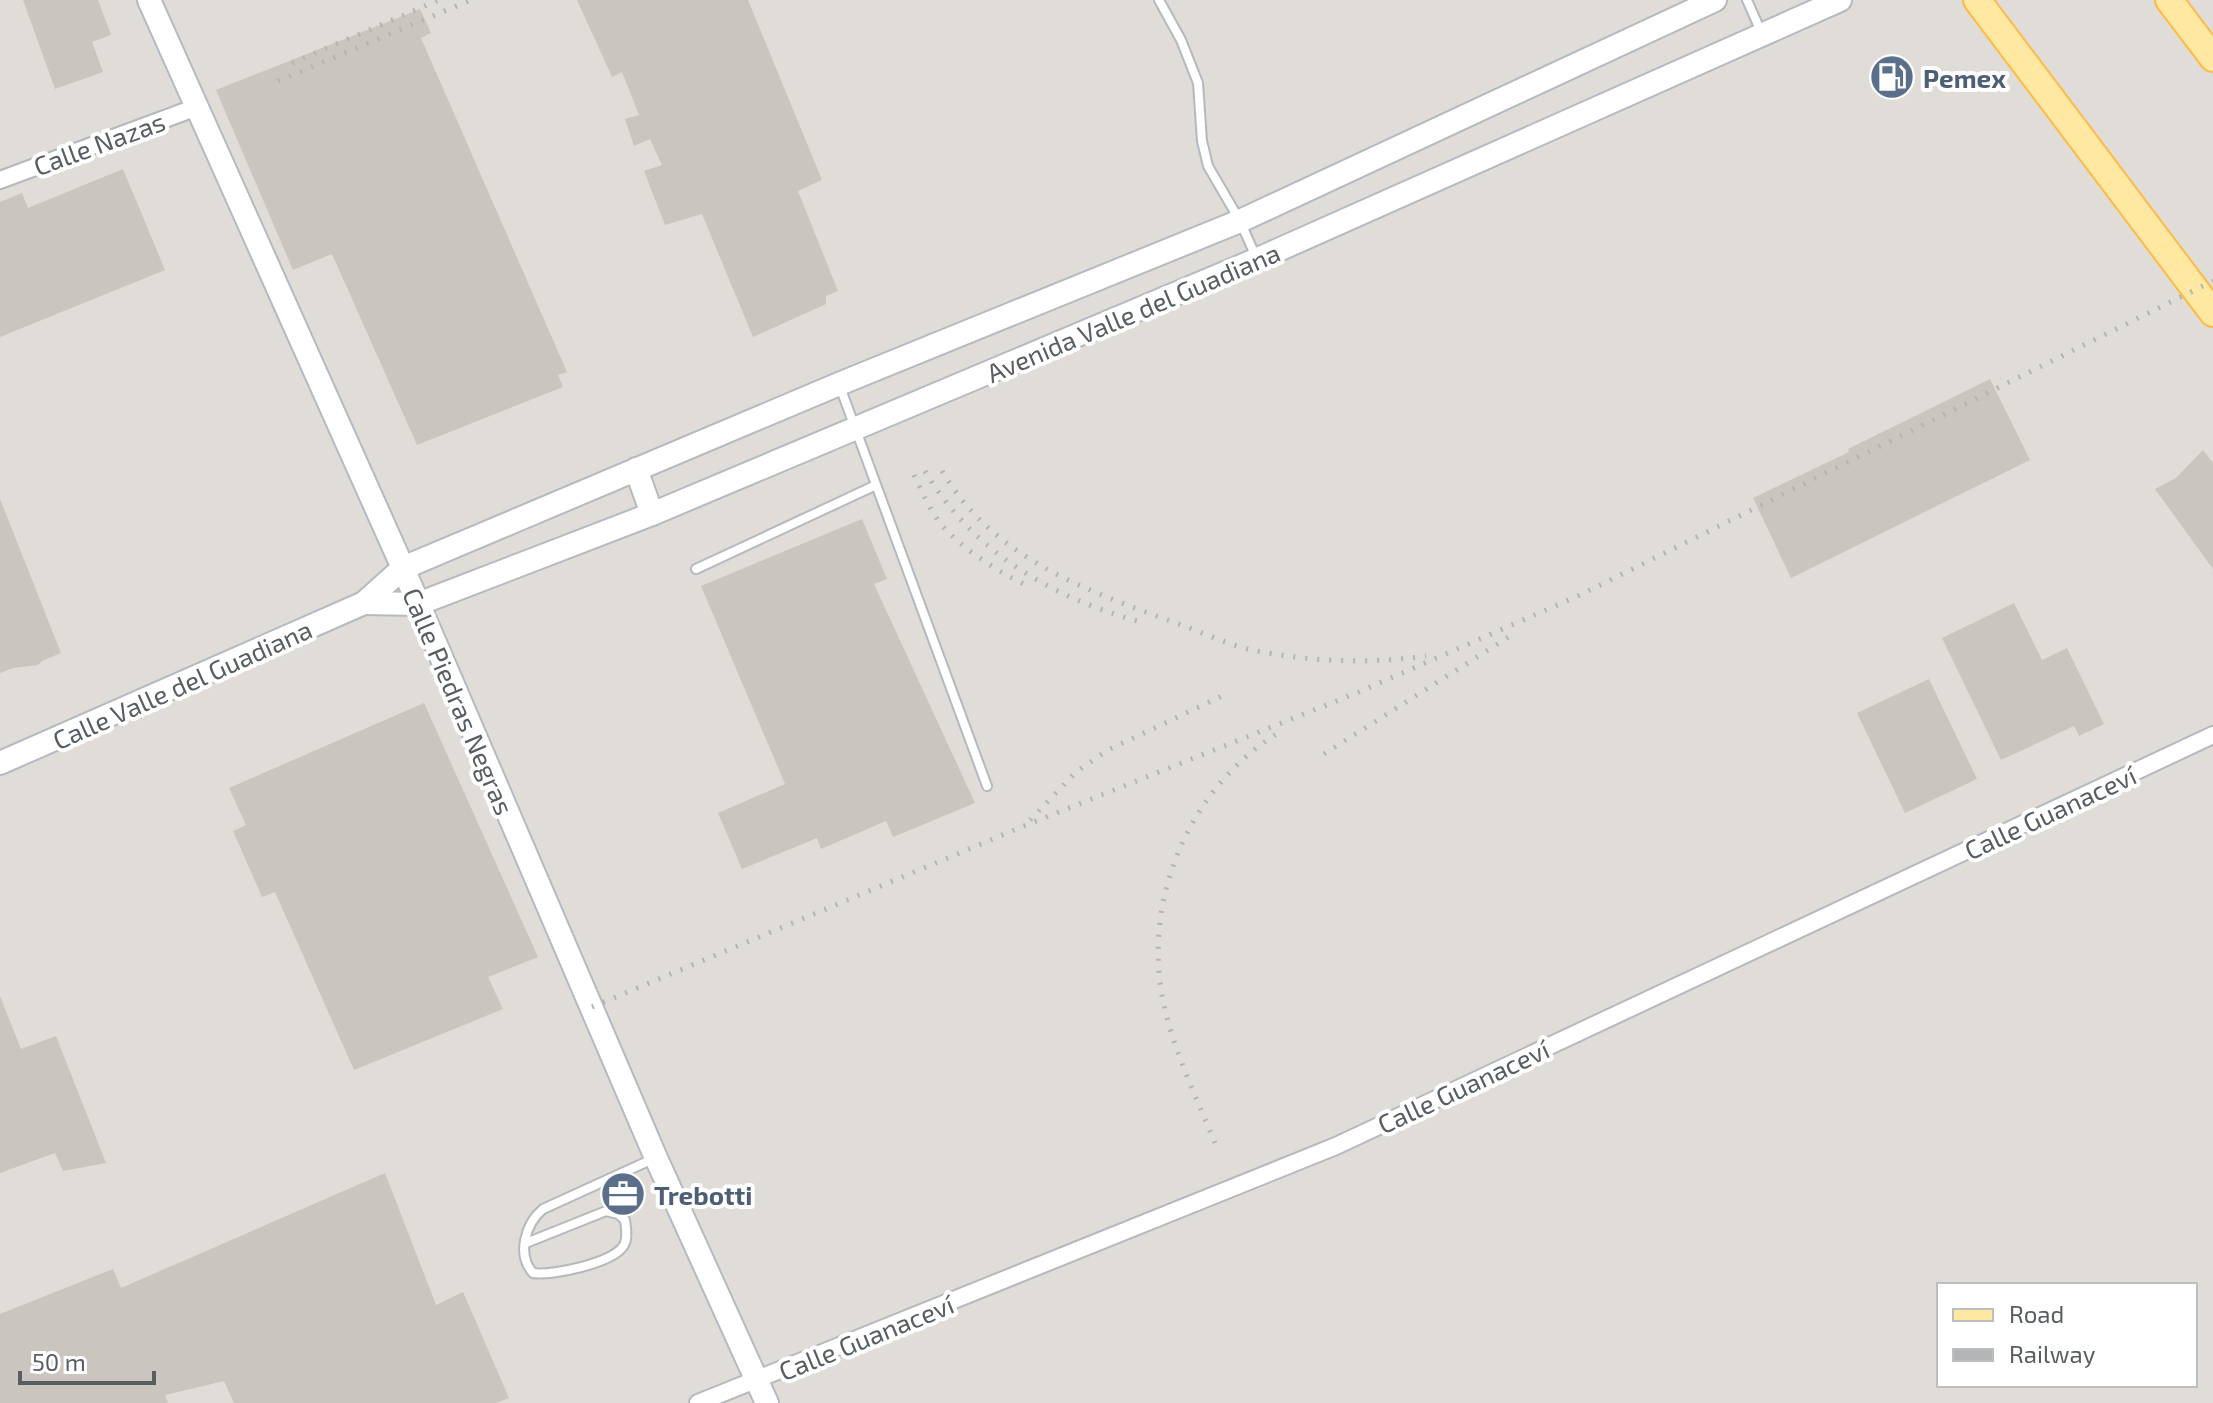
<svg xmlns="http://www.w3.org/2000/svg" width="2213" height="1403" font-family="'Exo 2',sans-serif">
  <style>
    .industrial { fill: #e0dcd7; fill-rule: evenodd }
    .building { fill: #cac5be }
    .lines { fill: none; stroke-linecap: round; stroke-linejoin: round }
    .service-casing { stroke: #b5b9be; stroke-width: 12 }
    .minor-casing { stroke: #b5b9be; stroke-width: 20 }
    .secondary-casing { stroke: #b5bac0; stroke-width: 26 }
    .primary-casing { stroke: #ffba46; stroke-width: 30 }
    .service { stroke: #fff; stroke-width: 8 }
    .minor { stroke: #fff; stroke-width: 16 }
    .secondary { stroke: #fff; stroke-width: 22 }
    .primary { stroke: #ffe8a2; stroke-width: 26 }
    .rail { stroke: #b3b4b5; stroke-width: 5; stroke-dasharray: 2 10; stroke-linecap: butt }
    .labels { text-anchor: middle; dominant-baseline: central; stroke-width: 8; stroke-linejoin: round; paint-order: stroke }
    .service-label { font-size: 26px; font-weight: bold; fill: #4e5e75; stroke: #fff; text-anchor: start }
    .street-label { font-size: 26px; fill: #585d62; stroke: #fff }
  </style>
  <rect width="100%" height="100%" fill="#ede9df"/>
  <path class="industrial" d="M 0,0 L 2213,0 L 2213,1403 L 0,1403 ZM 1939,1285 L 2195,1285 L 2195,1385 L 1939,1385 Z"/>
  <g class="building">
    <polygon points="23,0 98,0 111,35 92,42 103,72 55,89"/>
    <polygon points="577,0 748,0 822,180 798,191 838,291 826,296 826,304 753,337 702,214 665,225 644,171 662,165 650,139 634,146 625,119 639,115 622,72 612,77"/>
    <polygon points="420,9 431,33 421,38 567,372 558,375 563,387 417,445 332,254 293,270 216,90"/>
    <polygon points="123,169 165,270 0,337 0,202 22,193 28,208"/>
    <polygon points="1990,379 2030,460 1791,578 1753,498 1849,452 1848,449"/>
    <polygon points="2203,450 2213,463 2213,569 2155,489 2176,478"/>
    <polygon points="0,499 61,653 42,661 38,665 13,668 0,673"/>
    <polygon points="862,519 887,579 874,584 975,803 893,837 886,821 821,849 817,838 742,869 718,813 785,784 701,586"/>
    <polygon points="2014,603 2042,660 2067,648 2104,724 2079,736 2074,726 2001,760 1942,638"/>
    <polygon points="1929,679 1977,779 1905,813 1857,713"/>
    <polygon points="424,703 538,957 488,977 503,1009 354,1070 275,892 262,897 233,831 246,825 229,788"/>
    <polygon points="0,996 21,1049 56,1036 106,1163 63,1171 55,1153 0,1173"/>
    <polygon points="385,1173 436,1305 463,1292 509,1398 496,1403 234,1403 224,1381 165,1395 168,1403 0,1403 0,1314 113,1269 121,1288"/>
  </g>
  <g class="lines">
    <g class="service-casing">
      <g id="service">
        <polyline points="1159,0 1181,40 1198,83 1202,141 1208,166 1240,221 1256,257"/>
        <polyline points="1747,0 1762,34"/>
        <polyline points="839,384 987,786"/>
        <polyline points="696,569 874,486"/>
        <path d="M 526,1243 L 606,1211 L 618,1214 L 625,1220 C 626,1228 628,1238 624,1245 C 614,1263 552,1276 533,1273 C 516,1254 526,1223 543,1209 L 655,1158"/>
      </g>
    </g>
    <g class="minor-casing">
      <g id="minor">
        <polyline points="0,180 197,107"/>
        <polyline points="698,1403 1336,1146 2213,735"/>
      </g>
    </g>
    <g class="secondary-casing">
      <g id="secondary">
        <polyline points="149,0 403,568 656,1158 767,1403"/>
        <polyline points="636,469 652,514"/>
        <polyline points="364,603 418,604 652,514 1258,259 1840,0"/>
        <polyline points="0,763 364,603 403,568 839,384 1240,221 1715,0"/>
      </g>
    </g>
    <g class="primary-casing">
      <g id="primary">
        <polyline points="1977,0 2213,313"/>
        <polyline points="2169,0 2213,58"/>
      </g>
    </g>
    <use href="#service" class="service"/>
    <use href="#minor" class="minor"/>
    <use href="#secondary" class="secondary"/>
    <use href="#primary" class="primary"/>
    <g class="rail">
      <polyline points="292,63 439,0"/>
      <polyline points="278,81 471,0"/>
      <path d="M 925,471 C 973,553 1054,599 1145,623"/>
      <path d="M 942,471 C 994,559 1085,590 1176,623 C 1202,632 1230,646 1257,651 C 1314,662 1369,664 1426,656"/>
      <path d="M 914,475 C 923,494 931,513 945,529 C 967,552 1003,575 1032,588"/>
      <polyline points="1324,754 1515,633"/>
      <polyline points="1030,820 1076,772 1108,750 1222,696"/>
      <polyline points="592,1007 1024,826 1359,692 1580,595 2213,281"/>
      <path d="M 1215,1143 C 1196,1097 1173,1050 1163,1000 C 1142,898 1191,785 1280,732"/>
    </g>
  </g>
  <defs>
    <g id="fuel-disc" transform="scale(2.3)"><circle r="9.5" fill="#5c6f8a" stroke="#fff"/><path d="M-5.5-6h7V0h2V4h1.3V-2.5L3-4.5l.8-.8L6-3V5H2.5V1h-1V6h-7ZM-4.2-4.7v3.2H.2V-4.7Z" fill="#fff"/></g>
    <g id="office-disc" transform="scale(2.3)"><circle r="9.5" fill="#5c6f8a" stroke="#fff"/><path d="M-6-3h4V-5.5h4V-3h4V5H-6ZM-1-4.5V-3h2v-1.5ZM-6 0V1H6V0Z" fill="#fff"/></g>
  </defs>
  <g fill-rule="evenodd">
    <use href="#fuel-disc" x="1892" y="77"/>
    <use href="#office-disc" x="623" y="1194"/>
  </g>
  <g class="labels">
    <g class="service-label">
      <text x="1923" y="77">Pemex</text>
      <text x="654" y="1194">Trebotti</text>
    </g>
    <g class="street-label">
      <text transform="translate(99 143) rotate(-20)">Calle Nazas</text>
      <text transform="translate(1133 312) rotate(-23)">Avenida Valle del Guadiana</text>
      <text transform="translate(182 684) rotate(-24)">Calle Valle del Guadiana</text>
      <text transform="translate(459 701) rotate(67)">Calle Piedras Negras</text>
      <text transform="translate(2050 812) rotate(-25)">Calle Guanaceví</text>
      <text transform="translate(1463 1086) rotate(-25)">Calle Guanaceví</text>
      <text transform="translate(866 1337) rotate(-22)">Calle Guanaceví</text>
    </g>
  </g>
  <rect x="1937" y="1283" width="260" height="104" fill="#ffffff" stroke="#bcbec0" stroke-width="2"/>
  <rect x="1953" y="1309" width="40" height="12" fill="#ffe8a2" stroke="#bcbec0" stroke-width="2"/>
  <text x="2009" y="1323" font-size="24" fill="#585d62">Road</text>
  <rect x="1953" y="1349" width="40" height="12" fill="#b3b4b5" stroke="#bcbec0" stroke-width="2"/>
  <text x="2009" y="1363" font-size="24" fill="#585d62">Railway</text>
  <path d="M20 1371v12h134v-12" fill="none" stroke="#585d62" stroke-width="4"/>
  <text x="32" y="1371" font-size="24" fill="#585d62" stroke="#ffffff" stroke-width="6" paint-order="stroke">50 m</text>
</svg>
